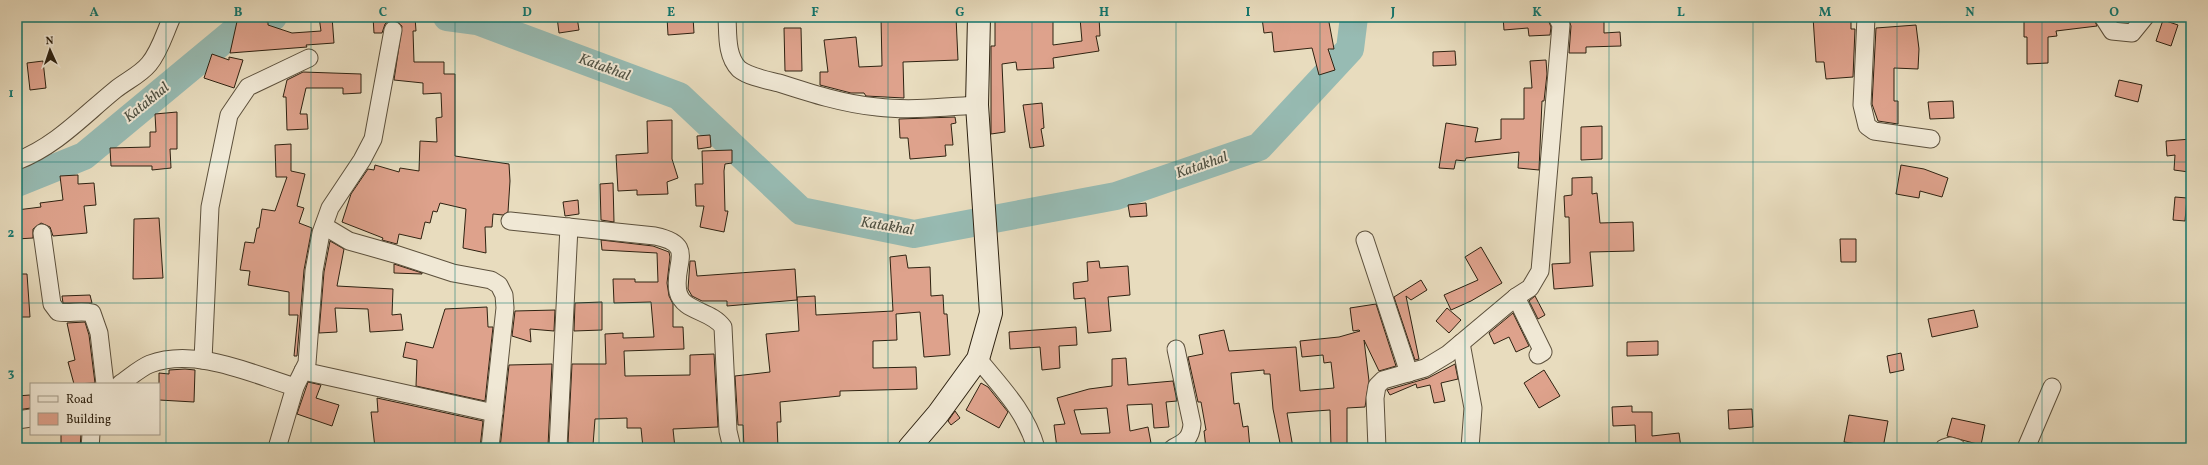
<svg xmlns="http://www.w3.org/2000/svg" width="2208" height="465" font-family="Vollkorn,serif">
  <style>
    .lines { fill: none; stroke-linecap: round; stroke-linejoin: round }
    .river { stroke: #97bbb3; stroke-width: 28 }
    .building { fill: #dea28c; stroke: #2e2211; fill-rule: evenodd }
    .street-casing { stroke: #5c503c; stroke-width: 19 }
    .secondary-casing { stroke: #2e2211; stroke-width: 24 }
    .street { stroke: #f0e8d5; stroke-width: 17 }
    .secondary { stroke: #f0e8d5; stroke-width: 22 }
    .grid { fill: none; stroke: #0f766e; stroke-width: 1; stroke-opacity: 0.55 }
    .labels { text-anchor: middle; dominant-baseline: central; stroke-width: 4; stroke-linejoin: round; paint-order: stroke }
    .water-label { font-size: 15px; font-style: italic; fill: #4e5042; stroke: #f0e8d5 }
    .neatline { fill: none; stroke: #0f766e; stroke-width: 1.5 }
    .grid-label { font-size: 13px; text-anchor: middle; font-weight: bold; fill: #0f766e }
  </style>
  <rect width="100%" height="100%" fill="#e8dcbe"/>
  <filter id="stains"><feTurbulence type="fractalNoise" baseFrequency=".005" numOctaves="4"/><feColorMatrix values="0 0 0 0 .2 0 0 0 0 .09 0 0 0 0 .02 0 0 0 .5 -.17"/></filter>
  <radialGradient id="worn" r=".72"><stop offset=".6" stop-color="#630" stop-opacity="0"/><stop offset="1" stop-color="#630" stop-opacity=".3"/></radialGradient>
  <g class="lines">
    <g class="river">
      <polyline points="447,17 477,21 679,96 801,211 914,234 1116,196 1259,147 1350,49 1354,17"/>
      <polyline points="17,183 84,156 236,30 273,17"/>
    </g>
  </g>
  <g class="building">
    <polygon points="238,17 268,22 268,25 292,33 321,31 319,17 332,17 334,43 306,45 307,47 230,53"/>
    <polygon points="373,17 415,17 416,31 413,31 414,62 444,62 444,74 455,74 455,156 509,164 510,181 508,212 503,215 493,214 492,227 485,227 486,253 463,248 466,209 440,203 437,212 433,211 430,223 425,222 421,239 399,234 397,244 382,240 383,238 342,222 351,194 368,169 374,170 375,165 399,172 400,168 419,171 420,141 437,142 436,118 442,117 441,93 423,94 423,83 394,80 402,26 395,20 390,20 385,24 382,33 374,33"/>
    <polygon points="557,17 577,17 579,30 559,33"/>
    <polygon points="667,17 693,17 694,33 668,35"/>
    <polygon points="881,17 956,17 958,60 903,62 904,98 866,96 864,93 851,93 820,85 820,72 828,72 824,40 856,37 859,67 882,66"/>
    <polygon points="995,17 1053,17 1053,45 1082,41 1080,18 1099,17 1100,36 1096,36 1099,51 1053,58 1054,68 1017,70 1016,62 1002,64 1005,132 991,134 991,46 995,46"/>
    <polygon points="1271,17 1328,17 1334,49 1328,49 1335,70 1319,75 1312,48 1274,52 1272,32 1264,33 1262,18"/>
    <polygon points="1503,17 1547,17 1551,27 1550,35 1529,36 1528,28 1504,30"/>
    <polygon points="1568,17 1604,17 1604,33 1620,32 1621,46 1586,47 1586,53 1569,53 1571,26"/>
    <polygon points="1813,17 1851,17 1851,29 1855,29 1853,77 1826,79 1824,62 1816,62"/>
    <polygon points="2024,17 2093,17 2097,26 2056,31 2057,36 2048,37 2048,63 2027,64 2027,37 2024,37"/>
    <polygon points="2163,20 2178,25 2171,46 2156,41"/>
    <polygon points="1916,25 1919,49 1918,69 1894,68 1894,101 1898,101 1898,124 1878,121 1872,104 1876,28"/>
    <polygon points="784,28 801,28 802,71 785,71"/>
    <polygon points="1455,51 1456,65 1433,66 1433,52"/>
    <polygon points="212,54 229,60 229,57 243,60 234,88 204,78"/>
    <polygon points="1546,60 1547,74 1544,101 1542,101 1539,170 1518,168 1519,152 1466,158 1465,161 1456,160 1454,169 1439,168 1446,123 1478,128 1475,142 1501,139 1501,119 1524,119 1524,88 1532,88 1530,61"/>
    <polygon points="43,61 46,88 30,90 27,63"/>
    <polygon points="303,72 361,74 361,93 343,94 343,88 306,88 300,114 307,114 308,129 287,130 286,97 283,97 287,80"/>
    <polygon points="2119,80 2142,85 2138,102 2115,96"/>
    <polygon points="1953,101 1954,118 1930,119 1928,102"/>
    <polygon points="1042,103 1044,128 1041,129 1044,146 1030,148 1023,105"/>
    <polygon points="177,112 177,149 170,149 171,168 152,170 152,166 111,166 110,148 150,147 150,132 156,132 155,114"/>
    <polygon points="955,117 956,123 951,124 953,145 945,145 946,156 910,159 908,138 900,138 899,119"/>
    <polygon points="672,120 672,159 678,178 667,182 668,194 637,195 637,190 618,191 616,155 648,153 647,121"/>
    <polygon points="1602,126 1602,159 1581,160 1581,127"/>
    <polygon points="710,135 711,147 698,149 697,136"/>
    <polygon points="2191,139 2189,172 2174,170 2175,155 2167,156 2166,141"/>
    <polygon points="291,144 291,171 305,174 297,206 304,208 299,223 312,228 304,270 297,356 294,356 298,315 289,315 289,292 248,285 250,271 240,270 245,242 254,243 257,228 259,228 262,209 275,211 287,177 276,177 275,145"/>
    <polygon points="732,150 732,163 725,164 724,171 725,211 728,211 724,232 700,227 704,206 696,206 695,184 703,184 702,151"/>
    <polygon points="1901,165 1924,169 1948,178 1942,197 1920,191 1919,198 1896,194"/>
    <polygon points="78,175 78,184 94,183 96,205 84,206 87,233 53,236 50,227 41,223 33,229 33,238 17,239 17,210 41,207 40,203 63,200 60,176"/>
    <polygon points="1592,177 1592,194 1597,193 1600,223 1633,222 1634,251 1590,252 1593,286 1554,289 1552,264 1570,263 1569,217 1565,217 1564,196 1572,195 1572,178"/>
    <polygon points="613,183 614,222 601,220 600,184"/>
    <polygon points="2175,197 2187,198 2185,221 2173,220"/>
    <polygon points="578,200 579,214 565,216 563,202"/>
    <polygon points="1146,203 1147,216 1130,217 1128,205"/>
    <polygon points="159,218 163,278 133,279 134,219"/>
    <polygon points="1840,239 1856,239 1856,262 1841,262"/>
    <polygon points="601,240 653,246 669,252 670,257 667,283 669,296 673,304 673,327 683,327 684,349 624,351 625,376 690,375 690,355 714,354 718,427 673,429 675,448 643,448 641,428 627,428 627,418 595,419 593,445 568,443 572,364 606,364 605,334 623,333 623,338 654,337 651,302 614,303 613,279 635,279 635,282 658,282 657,253 602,250"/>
    <polygon points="330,241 344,249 337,286 393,289 392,315 401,314 403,330 370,332 368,309 335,308 337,332 319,333 324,272"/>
    <polygon points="1481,247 1502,283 1471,301 1451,310 1444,295 1478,280 1465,257"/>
    <polygon points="906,255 908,268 930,267 931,296 943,295 944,314 947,314 950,355 924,357 920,312 896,314 897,340 873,341 873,368 916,367 917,389 840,391 840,396 780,402 781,422 777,422 778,448 744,448 743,425 738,425 735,376 770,372 766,334 799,331 797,297 815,296 816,315 893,311 890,257"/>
    <polygon points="690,261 695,261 697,276 795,269 797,300 727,306 727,301 702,301 692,296 688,289"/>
    <polygon points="1099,261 1100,268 1128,266 1130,295 1108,297 1111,331 1088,333 1085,298 1074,299 1073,283 1088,281 1087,262"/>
    <polygon points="394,264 422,273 422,274 394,273"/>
    <polygon points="17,274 27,274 30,317 17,317"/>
    <polygon points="1421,280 1427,290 1411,300 1406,296 1419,359 1415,360 1394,297"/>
    <polygon points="90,295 92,303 63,303 62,296"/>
    <polygon points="1535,296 1545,315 1538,319 1529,301"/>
    <polygon points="602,302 602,330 574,331 575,303"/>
    <polygon points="1376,304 1396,366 1379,371 1364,340 1369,381 1365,407 1347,408 1347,446 1331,447 1330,410 1287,413 1293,448 1281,448 1273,409 1270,374 1264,374 1264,370 1231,373 1234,404 1239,403 1243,427 1248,426 1250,448 1206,448 1204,431 1206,430 1201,402 1198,402 1188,357 1203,354 1199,335 1224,330 1229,351 1296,347 1300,391 1334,388 1331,362 1324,363 1323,355 1302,357 1300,341 1339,337 1360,331 1359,330 1353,331 1350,308"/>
    <polygon points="487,307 488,327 493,327 485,401 416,386 417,360 403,357 406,342 433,348 445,309"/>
    <polygon points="1447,308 1461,320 1449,333 1436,321"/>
    <polygon points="555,310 554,331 530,329 531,342 512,336 515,311"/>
    <polygon points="1974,310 1978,327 1932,337 1928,319"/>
    <polygon points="1513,313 1529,346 1516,352 1509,337 1494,344 1489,333"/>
    <polygon points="85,322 89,335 95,383 74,384 68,362 75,360 67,323"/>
    <polygon points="1076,327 1077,345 1059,346 1060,368 1042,370 1040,347 1010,349 1009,332"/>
    <polygon points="1658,341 1658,355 1627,356 1627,342"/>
    <polygon points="1901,353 1904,370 1890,373 1887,356"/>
    <path d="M 1126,358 L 1128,385 L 1173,381 L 1177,401 L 1166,402 L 1169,427 L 1154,428 L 1152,404 L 1127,405 L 1130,431 L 1148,427 L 1151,443 L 1126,448 L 1057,448 L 1054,425 L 1065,424 L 1057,398 L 1089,389 L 1112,386 L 1112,359 ZM 1107,408 L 1110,433 L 1081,434 L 1074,410 Z"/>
    <polygon points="552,364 548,446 545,446 545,448 500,448 509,365"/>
    <polygon points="1455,364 1458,379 1441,383 1445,401 1434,403 1430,385 1417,388 1416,384 1390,395 1387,390 1428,378"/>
    <polygon points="185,369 195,370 194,402 159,400 159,373 169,374 169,370"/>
    <polygon points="1544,370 1560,396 1539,408 1524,383"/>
    <polygon points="308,382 321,385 316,398 339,405 332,426 297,414"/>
    <polygon points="981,383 988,387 1008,412 999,428 966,410"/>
    <polygon points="30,395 31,408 17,410 17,396"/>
    <polygon points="377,398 483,421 480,448 375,448 371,412 378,412"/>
    <polygon points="1632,406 1632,412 1652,412 1652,436 1679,433 1681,448 1636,448 1635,425 1613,426 1612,407"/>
    <polygon points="1752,409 1753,427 1729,429 1728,410"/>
    <polygon points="955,411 960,418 951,425 948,421"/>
    <polygon points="1849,415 1888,421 1883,448 1844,442"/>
    <polygon points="1952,418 1985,425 1981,445 1947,436"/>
    <polygon points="61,434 81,434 80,448 61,448"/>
  </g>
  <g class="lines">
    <g class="street-casing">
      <g id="street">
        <path d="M 727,17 C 728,34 726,56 739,69 C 749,77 767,80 779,83 C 810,93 844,104 877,107 C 910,111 944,107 977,105"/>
        <polyline points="1866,17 1862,105 1867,126 1874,131 1931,139"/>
        <polyline points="2103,17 2112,31 2132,33 2145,17"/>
        <path d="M 17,161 C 56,146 83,116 115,90 C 126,81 140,75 149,64 C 160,51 165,32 172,17"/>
        <path d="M 510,221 L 655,236 C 698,245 672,264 678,292 C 683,312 711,310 723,327 L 728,431 L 732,448"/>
        <polyline points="324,226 349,241 395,254 453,273 491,280 499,285 504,295 505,308 490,448"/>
        <path d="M 42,233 L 52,304 L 58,312 C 70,314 81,310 92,313 L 99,333 L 105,384"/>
        <polyline points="1365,240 1409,373"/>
        <polyline points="1516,297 1543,352 1538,355"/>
        <polyline points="1461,343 1473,408 1470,448"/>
        <path d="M 978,359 C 1001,387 1026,412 1036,448"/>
        <polyline points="203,360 210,207 229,115 248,87 309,58"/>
        <polyline points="303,371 494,413"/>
        <path d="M 120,384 C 129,378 140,368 150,364 C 195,347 252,374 295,387"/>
        <polyline points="17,420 31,418"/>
        <polyline points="90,448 91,434"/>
        <polyline points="277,448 295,387 307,363 314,271 321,233 330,208 362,160 373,139 393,30"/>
        <polyline points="558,448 569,227"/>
        <path d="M 1173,448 C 1185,442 1191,438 1192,424 L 1176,349"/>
        <polyline points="1377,448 1375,398 1377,386 1383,380 1425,368 1448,354 1516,297 1530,288 1540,271 1561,25 1557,17"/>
        <polyline points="1944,448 1950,446 1957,448"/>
        <polyline points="2026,448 2052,387"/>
      </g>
    </g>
    <g class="secondary-casing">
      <polyline id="secondary" points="909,448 938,414 978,359 991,313 977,105 979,17"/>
    </g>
    <use href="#street" class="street"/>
    <use href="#secondary" class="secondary"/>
  </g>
  <path class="grid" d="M 166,17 L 166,448M 311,17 L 311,448M 455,17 L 455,448M 599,17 L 599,448M 743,17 L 743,448M 888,17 L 888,448M 1032,17 L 1032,448M 1176,17 L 1176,448M 1320,17 L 1320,448M 1465,17 L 1465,448M 1609,17 L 1609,448M 1753,17 L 1753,448M 1897,17 L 1897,448M 2042,17 L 2042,448M 17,162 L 2191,162M 17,303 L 2191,303"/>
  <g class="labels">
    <g class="water-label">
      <text transform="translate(604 68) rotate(20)">Katakhal</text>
      <text transform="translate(147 103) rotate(-39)">Katakhal</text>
      <text transform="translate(1202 166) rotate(-19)">Katakhal</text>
      <text transform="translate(887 227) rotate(9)">Katakhal</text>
    </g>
  </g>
  <rect width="2208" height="465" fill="none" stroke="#e8dcbe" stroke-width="44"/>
  <rect x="30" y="383" width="130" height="52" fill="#f0e8d5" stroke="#a29987"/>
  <rect x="38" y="396" width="20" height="6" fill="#f0e8d5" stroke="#a29987"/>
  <text x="66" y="403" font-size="12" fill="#2e2211">Road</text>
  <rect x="38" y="413" width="20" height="12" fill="#dea28c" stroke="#a29987"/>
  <text x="66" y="423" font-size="12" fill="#2e2211">Building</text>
  <g transform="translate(50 50) rotate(357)" stroke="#f0e8d5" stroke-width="3" paint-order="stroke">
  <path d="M0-3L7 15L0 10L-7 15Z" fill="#2e2211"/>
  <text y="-6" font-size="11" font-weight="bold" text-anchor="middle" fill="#2e2211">N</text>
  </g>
  <rect x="22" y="22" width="2164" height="421" class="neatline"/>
  <g class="grid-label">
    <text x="94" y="16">A</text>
    <text x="238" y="16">B</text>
    <text x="383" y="16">C</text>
    <text x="527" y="16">D</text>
    <text x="671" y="16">E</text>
    <text x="815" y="16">F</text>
    <text x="960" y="16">G</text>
    <text x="1104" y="16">H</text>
    <text x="1248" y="16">I</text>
    <text x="1393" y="16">J</text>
    <text x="1537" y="16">K</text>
    <text x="1681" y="16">L</text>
    <text x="1825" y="16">M</text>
    <text x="1970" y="16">N</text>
    <text x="2114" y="16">O</text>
    <text x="11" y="97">1</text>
    <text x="11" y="237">2</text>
    <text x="11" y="377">3</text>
  </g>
  <rect width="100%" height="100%" filter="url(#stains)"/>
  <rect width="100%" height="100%" fill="url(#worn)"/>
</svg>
